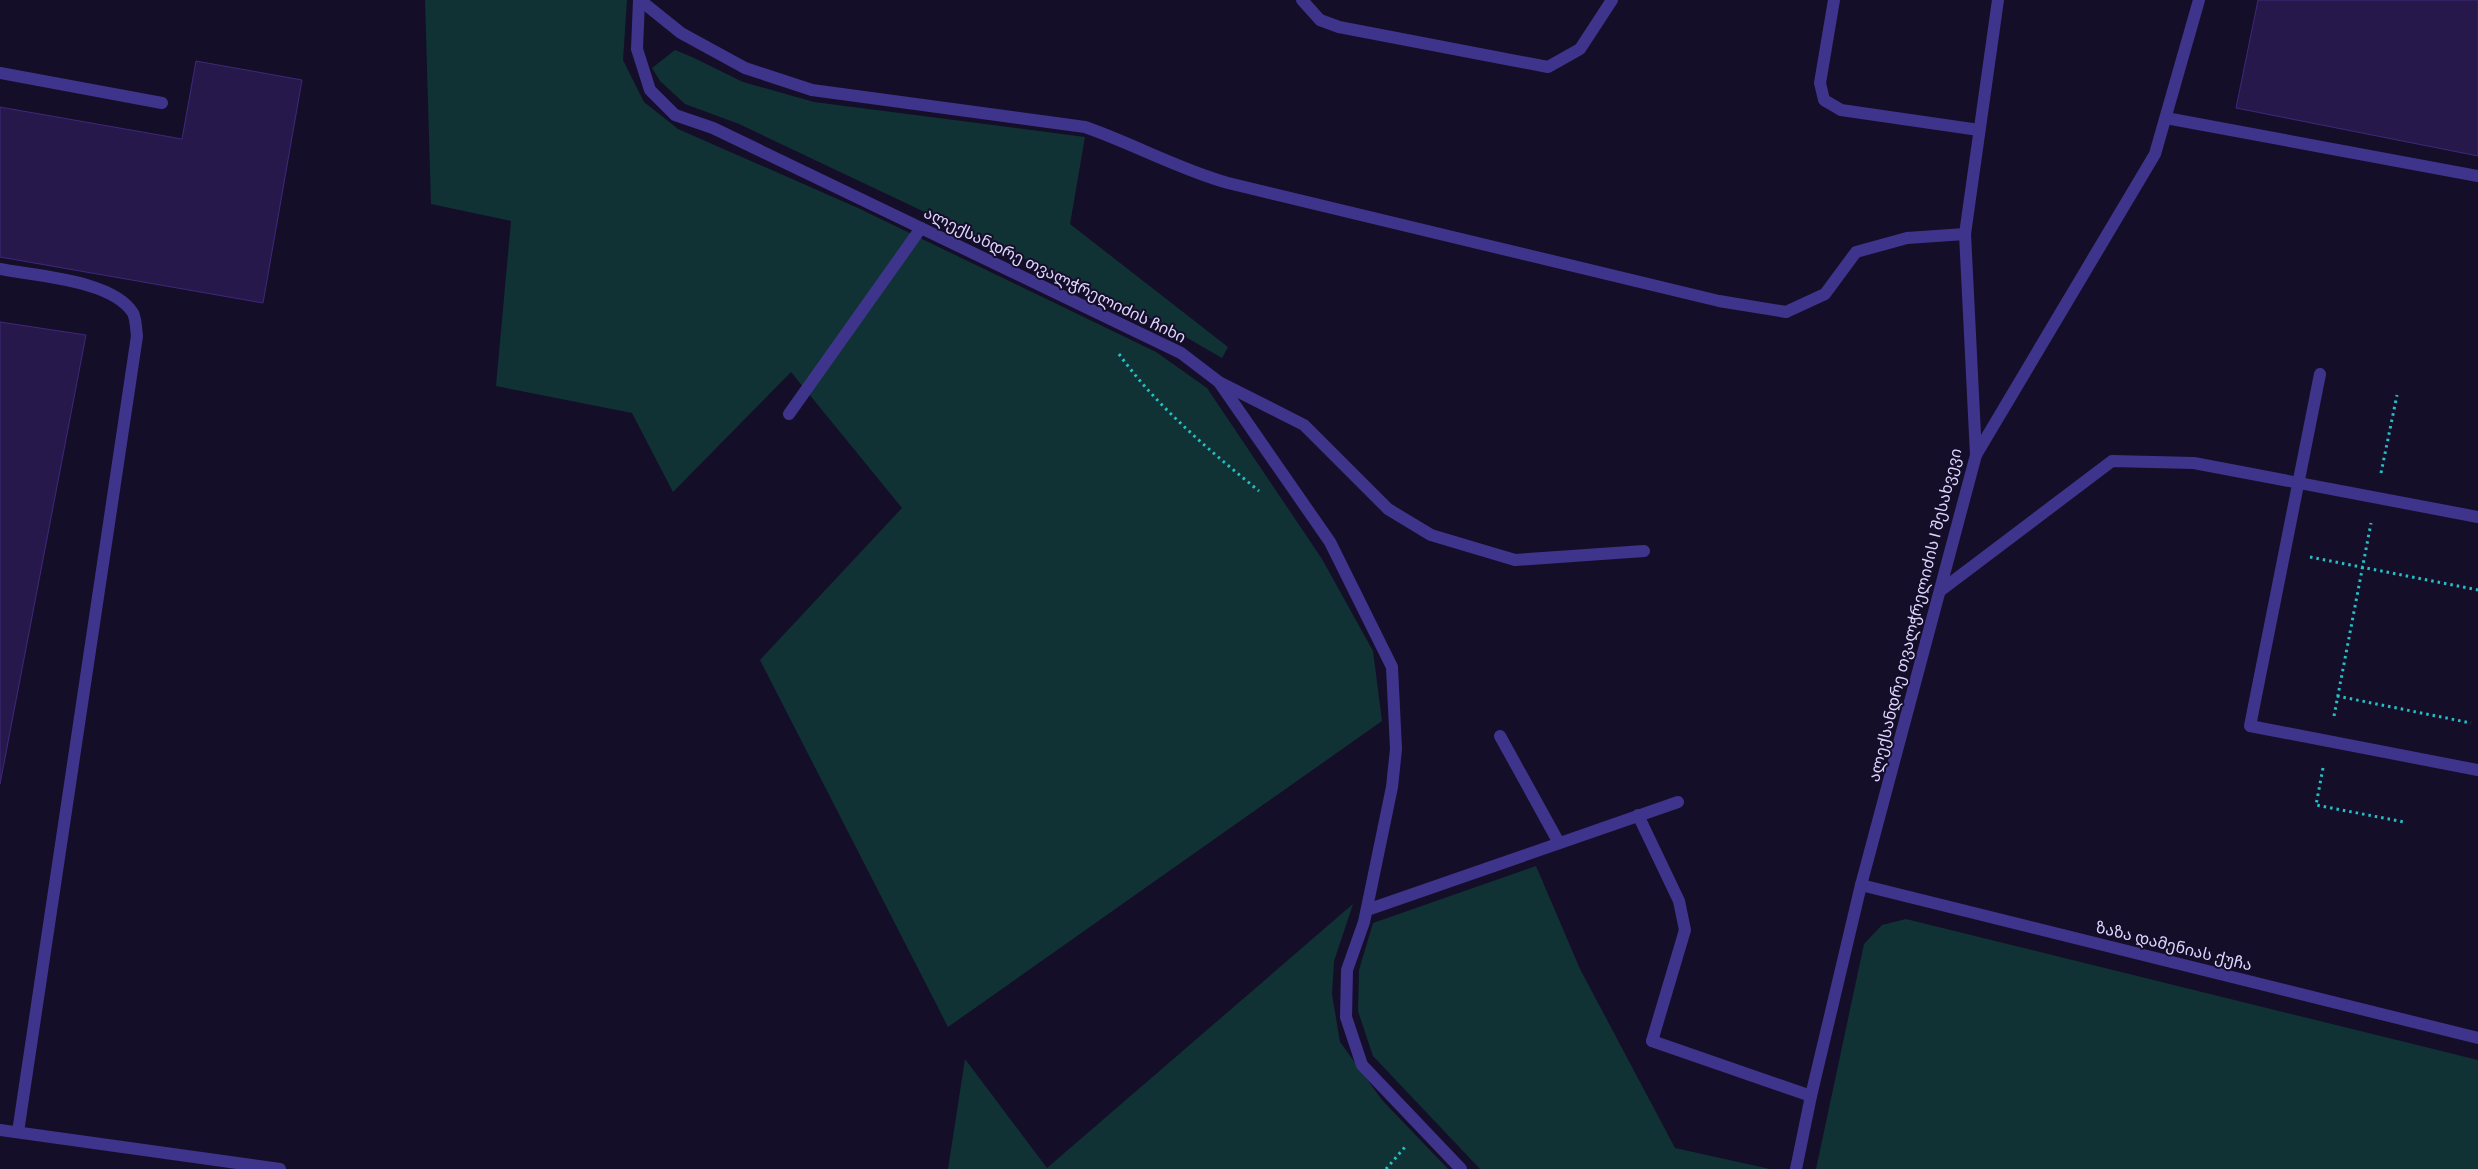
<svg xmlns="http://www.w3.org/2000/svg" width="2478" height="1169" font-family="Cabin,'Noto Sans Georgian',sans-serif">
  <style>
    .green { fill: #103234 }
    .building { fill: #27184c; stroke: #3f287a }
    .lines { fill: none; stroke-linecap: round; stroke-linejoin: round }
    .path { stroke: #24c0c5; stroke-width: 3; stroke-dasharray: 2.5 4; stroke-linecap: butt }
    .service { stroke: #3f348c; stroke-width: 12 }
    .minor { stroke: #3f348c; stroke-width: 12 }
    .labels { text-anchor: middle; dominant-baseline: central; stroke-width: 4; stroke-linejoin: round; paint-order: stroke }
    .street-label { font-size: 16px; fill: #ded6ff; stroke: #150e29 }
  </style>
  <rect width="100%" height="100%" fill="#150e29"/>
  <g class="green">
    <polygon points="425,0 627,0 623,60 644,102 678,129 858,208 1156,352 1207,388 1322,559 1373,651 1382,721 948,1027 760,660 902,508 791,372 673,492 632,413 496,386 511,221 431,204"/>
    <polygon points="675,50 692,57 743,82 814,102 1085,137 1070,224 1228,347 1222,358 1163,324 988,242 739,124 685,104 660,81 652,68"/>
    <polygon points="1536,866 1580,969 1675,1148 1770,1169 1480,1169 1373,1056 1358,1011 1359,970 1373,923"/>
    <polygon points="1353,904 1334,961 1332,994 1340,1042 1382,1100 1448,1169 948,1169 965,1059 1047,1168"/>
    <polygon points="1906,919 2478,1060 2478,1169 1816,1169 1864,944 1882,925"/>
  </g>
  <g class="building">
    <polygon points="2258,0 2478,0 2478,156 2236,108"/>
    <polygon points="196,61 302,80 263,303 0,257 0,107 182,139"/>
    <polygon points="0,322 86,335 0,784"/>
  </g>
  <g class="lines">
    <g class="path">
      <path d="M 1119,354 C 1157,407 1209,450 1259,491"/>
      <polyline points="2381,473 2397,395"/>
      <polyline points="2310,557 2478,590"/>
      <polyline points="2337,696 2471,723"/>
      <polyline points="2334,716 2371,523"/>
      <polyline points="2323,768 2316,805 2404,822"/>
      <polyline points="1386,1169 1405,1147"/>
    </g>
    <g class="service">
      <path d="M 640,0 L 681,33 L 745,68 L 812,90 L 1085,127 C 1134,144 1178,169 1228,183 L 1719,301 L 1786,312 L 1825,294 L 1856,252 L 1907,238 L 1965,234"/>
      <polyline points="1302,0 1320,20 1339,27 1548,67 1580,49 1612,0"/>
      <polyline points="1834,0 1820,83 1824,100 1841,110 1979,130"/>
      <polyline points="0,73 162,103"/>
      <polyline points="2166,118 2478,176"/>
      <path d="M 0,269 C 36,276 113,280 133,313 C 136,319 136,329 137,336 L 18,1132"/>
      <polyline points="2320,374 2250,726 2478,770"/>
      <polyline points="1219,382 1304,425 1388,509 1431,535 1515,560 1644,551"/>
      <polyline points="789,414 921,228"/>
      <polyline points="1976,455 2155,154 2199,0"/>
      <polyline points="1940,591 2112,461 2194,463 2478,517"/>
      <polyline points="1500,736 1559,843"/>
      <polyline points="1638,815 1679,901 1685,930 1652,1041"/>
      <polyline points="0,1130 280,1169"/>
    </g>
    <g class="minor">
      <polyline points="639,0 637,49 650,90 675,115 713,128 1181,353 1219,382 1330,542 1392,667 1396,749 1392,787 1364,922 1347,970 1346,1017 1362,1065 1461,1169"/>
      <polyline points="1861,885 2478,1038"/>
      <polyline points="1367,910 1678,802"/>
      <polyline points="1652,1041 1811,1096"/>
      <polyline points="1796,1169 1811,1096 1861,885 1976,455 1965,234 1998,0"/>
    </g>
  </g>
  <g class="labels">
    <g class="street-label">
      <text transform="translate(1055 275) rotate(26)">ალექსანდრე თვალჭრელიძის ჩიხი</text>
      <text transform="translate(1915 615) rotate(-76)">ალექსანდრე თვალჭრელიძის I შესახვევი</text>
      <text transform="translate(2174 946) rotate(14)">ზაზა დამენიას ქუჩა</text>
    </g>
  </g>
</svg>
